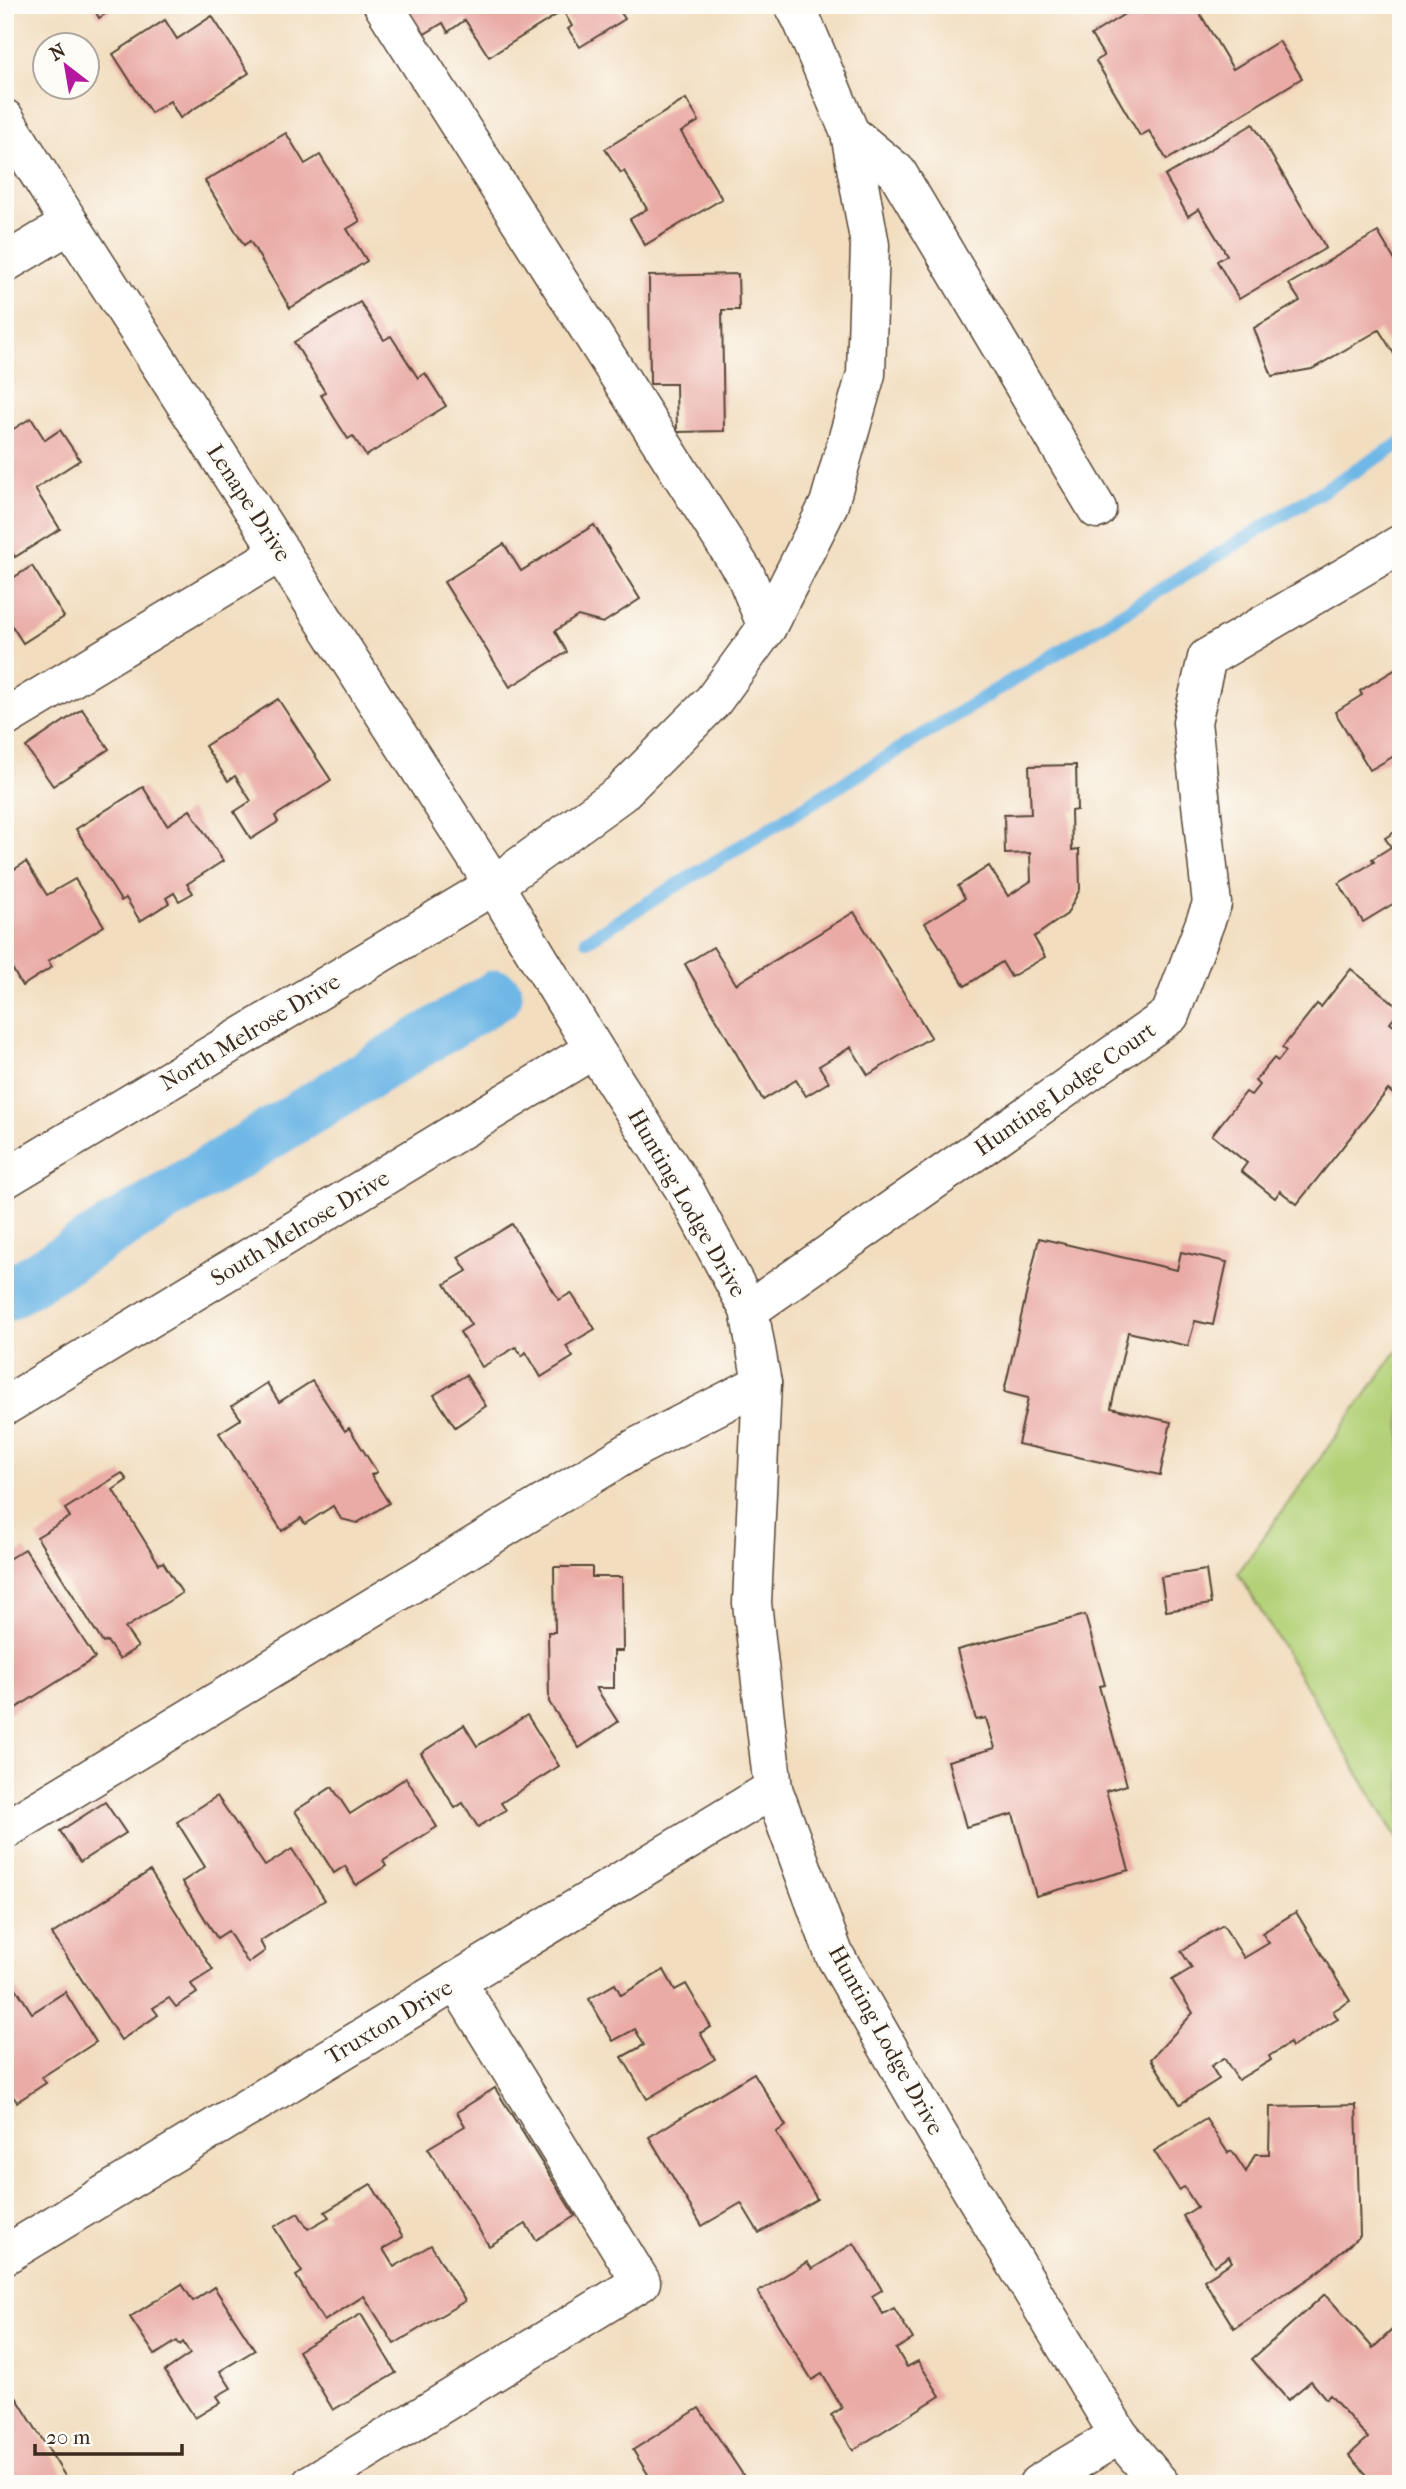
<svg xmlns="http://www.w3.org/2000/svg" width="1406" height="2489" font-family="'IM FELL French Canon',serif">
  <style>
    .green { fill: #b4d178; stroke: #787e4b; stroke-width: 2 }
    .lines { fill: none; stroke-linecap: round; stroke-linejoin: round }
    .stream { stroke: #6eb7e6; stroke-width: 14 }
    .canal { stroke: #6eb7e6; stroke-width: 51 }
    .building { fill: #eaaba5 }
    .minor-casing { stroke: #564536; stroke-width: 41 }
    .minor { stroke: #fff; stroke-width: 38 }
    .labels { text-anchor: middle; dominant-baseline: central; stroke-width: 6; stroke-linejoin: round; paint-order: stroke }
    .street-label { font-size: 23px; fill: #3b2a1e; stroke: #fdfcf7 }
  </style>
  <rect width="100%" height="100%" fill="#fdfcf7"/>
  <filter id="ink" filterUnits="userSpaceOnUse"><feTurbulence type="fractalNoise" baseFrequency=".0143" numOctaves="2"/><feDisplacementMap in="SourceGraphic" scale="14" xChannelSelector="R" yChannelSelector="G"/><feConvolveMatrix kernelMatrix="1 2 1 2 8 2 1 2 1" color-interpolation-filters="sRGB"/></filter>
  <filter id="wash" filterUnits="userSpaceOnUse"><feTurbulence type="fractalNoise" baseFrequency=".00686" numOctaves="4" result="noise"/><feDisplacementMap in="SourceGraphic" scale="28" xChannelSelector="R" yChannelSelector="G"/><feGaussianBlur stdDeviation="1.57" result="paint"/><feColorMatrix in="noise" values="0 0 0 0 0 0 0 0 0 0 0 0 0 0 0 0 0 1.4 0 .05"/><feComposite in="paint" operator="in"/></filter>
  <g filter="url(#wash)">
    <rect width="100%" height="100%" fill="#f2ddbf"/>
    <polygon class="green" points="1401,1345 1401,1845 1238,1573"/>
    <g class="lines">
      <polyline class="stream" points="587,940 1401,443"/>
      <polyline class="canal" points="5,1296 497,995"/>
    </g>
    <g id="blocks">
      <g class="building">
        <polygon points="92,5 119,5 99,18"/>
        <polygon points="398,5 456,5 458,8 462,5 616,5 625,19 580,47 568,29 572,26 563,11 489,57 465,20 448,32 443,23 418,38"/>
        <polygon points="1084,5 1104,5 1089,14"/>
        <polygon points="1139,5 1195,5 1233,69 1279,41 1302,78 1167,160 1149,131 1140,136 1096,61 1104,56 1091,35"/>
        <polygon points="212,16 249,73 180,118 170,101 151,113 113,54 165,20 177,39"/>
        <polygon points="686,99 699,121 681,132 722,199 645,245 630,219 647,209 624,171 621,173 605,149"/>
        <polygon points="1253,124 1326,248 1239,299 1217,261 1227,255 1199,209 1188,216 1165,176"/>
        <polygon points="286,133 305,164 320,155 360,221 347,229 367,261 290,308 250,241 244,245 205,181"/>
        <polygon points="1378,232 1401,271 1401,354 1396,357 1379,330 1312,369 1272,376 1254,328 1300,301 1289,284"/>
        <polygon points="738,274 739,310 722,310 724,431 677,432 676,384 650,384 649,276"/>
        <polygon points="360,302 384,340 391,336 418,378 425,373 446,406 366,456 353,436 348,439 334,417 321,395 325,392 294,342"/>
        <polygon points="31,418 45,440 60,430 80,460 35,489 60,529 15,557 5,541 5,430 7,433"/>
        <polygon points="594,525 640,599 603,623 578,616 555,631 567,652 510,687 444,582 504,544 521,571"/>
        <polygon points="32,566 64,617 23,643 5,615 5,583"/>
        <polygon points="1401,666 1401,752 1370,770 1335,712 1362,695 1360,691"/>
        <polygon points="278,699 331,780 275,816 278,822 251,839 234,812 251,801 235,776 228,781 205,746"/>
        <polygon points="82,709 109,749 53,786 26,747"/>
        <polygon points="1076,765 1077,810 1071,811 1072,850 1079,849 1080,889 1067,914 1034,937 1045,957 1011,977 1002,962 965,986 925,923 965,898 958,886 989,866 1008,896 1031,881 1030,853 1005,854 1004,815 1031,814 1029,766"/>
        <polygon points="143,787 167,825 190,810 223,861 187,884 193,893 179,901 174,893 166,898 169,903 140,921 126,898 121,901 76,829"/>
        <polygon points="1401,828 1401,899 1363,922 1339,883 1374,862 1372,859 1391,847 1385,838"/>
        <polygon points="26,862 47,895 75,879 104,926 48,961 52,967 22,986 13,970 5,975 5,875"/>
        <polygon points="854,912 931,1037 868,1075 851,1047 819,1066 829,1082 806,1096 796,1080 763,1100 685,964 713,947 736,984"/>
        <polygon points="1351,969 1401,1009 1390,1023 1401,1032 1401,1100 1388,1090 1297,1204 1280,1191 1275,1198 1241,1171 1247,1163 1212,1135 1246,1092 1251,1095 1259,1085 1255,1081 1274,1058 1278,1061 1286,1051 1282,1048 1317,1004 1321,1007"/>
        <polygon points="512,1224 559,1300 571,1293 595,1329 566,1346 573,1357 541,1377 526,1352 522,1356 516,1347 482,1367 460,1332 471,1325 445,1284 467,1271 458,1257"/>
        <polygon points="1039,1238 1177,1270 1181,1252 1227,1262 1213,1325 1195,1321 1188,1346 1128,1332 1111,1408 1171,1422 1160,1475 1018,1444 1028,1398 1004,1392"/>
        <polygon points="466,1375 486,1406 455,1427 434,1395"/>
        <polygon points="312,1381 345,1431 349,1428 377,1472 371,1475 389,1503 357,1523 341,1519 333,1506 305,1524 301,1518 282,1531 219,1433 241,1419 232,1406 267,1383 279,1402"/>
        <polygon points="122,1473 127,1480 113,1490 159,1564 163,1562 182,1593 125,1628 138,1647 119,1659 107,1641 103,1643 37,1537 70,1517 65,1509"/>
        <polygon points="25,1549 95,1658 5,1715 5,1561"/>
        <polygon points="554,1567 592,1567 592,1577 622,1577 623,1651 614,1651 614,1688 596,1688 618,1722 579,1748 549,1702 548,1632 555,1632"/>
        <polygon points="1206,1570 1211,1604 1166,1611 1161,1577"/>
        <polygon points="1085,1615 1105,1685 1099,1686 1127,1785 1106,1791 1129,1870 1036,1896 1013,1814 966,1827 948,1761 995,1748 986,1718 976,1720 957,1650"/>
        <polygon points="527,1715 559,1766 501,1803 506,1810 478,1827 463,1803 455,1808 421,1753 464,1725 477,1746"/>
        <polygon points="406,1778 437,1827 383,1861 386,1866 356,1885 345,1866 334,1873 295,1811 332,1787 350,1814"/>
        <polygon points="217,1796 265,1866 292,1849 325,1900 260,1941 265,1951 248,1963 228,1931 217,1938 182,1882 205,1867 177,1822"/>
        <polygon points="105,1802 126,1833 80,1862 60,1831"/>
        <polygon points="150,1871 213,1970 191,1984 197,1993 176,2007 169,1998 153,2008 158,2015 121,2040 52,1934"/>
        <polygon points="1296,1912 1350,2001 1333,2011 1338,2019 1292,2047 1290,2043 1269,2056 1271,2060 1238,2080 1224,2058 1211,2066 1219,2079 1180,2104 1151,2059 1193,2013 1172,1980 1192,1968 1181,1951 1223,1925 1244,1958 1269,1943 1262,1933"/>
        <polygon points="664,1970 675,1990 686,1984 711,2027 700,2033 715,2059 647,2099 622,2057 644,2045 635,2029 613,2041 589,1999 615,1984 621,1995"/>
        <polygon points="5,1971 32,2013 65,1992 96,2042 42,2077 46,2083 17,2102 5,2085"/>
        <polygon points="754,2073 786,2126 776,2132 817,2199 759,2233 741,2203 702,2226 649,2137"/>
        <polygon points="495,2088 575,2216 536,2240 526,2224 489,2246 428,2148 465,2126 457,2112"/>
        <polygon points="1356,2105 1360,2236 1313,2276 1234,2328 1204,2280 1232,2262 1229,2256 1214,2266 1183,2216 1197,2207 1184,2187 1179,2190 1154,2151 1206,2119 1228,2153 1232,2151 1246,2172 1255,2154 1269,2154 1270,2107"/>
        <polygon points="371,2184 403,2237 383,2249 394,2267 431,2245 465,2301 394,2344 364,2296 324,2321 296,2276 302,2272 274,2227 298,2213 308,2229 329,2217 325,2212"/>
        <polygon points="854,2243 882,2290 872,2296 883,2314 894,2308 913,2339 896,2349 907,2367 918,2361 940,2396 853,2450 831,2415 842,2408 822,2374 812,2380 758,2292 807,2262 812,2269"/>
        <polygon points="182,2284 193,2301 214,2287 255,2350 220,2371 231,2388 217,2396 221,2402 195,2418 165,2371 190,2354 183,2342 180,2345 177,2341 155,2355 130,2317"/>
        <polygon points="1325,2294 1373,2348 1392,2330 1401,2340 1401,2481 1398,2484 1375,2484 1349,2455 1368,2438 1330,2395 1326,2399 1311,2381 1288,2400 1252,2359"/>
        <polygon points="361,2314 396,2373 333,2410 298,2351"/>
        <polygon points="16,2397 70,2484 5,2484 5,2405"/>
        <polygon points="699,2408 747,2481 743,2484 654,2484 633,2450"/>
      </g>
    </g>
  </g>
  <g filter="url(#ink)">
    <use href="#blocks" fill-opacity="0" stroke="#564536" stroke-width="2"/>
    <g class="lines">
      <g class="minor-casing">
        <g id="minor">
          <polyline points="383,5 746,576 767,627"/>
          <polyline points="5,119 70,224 494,885 594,1049 686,1192 749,1310 762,1383 752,1603 773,1789 834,1954 936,2131 1119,2435 1160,2484"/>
          <polyline points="850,133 897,172 1097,509"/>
          <polyline points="5,263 70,224"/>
          <polyline points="5,718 281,552"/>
          <polyline points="5,1179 494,885 620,794 713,701 767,627 829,504 866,374 870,245 850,133 802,20 794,5"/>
          <polyline points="749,1310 1170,1015 1212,904 1192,722 1207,658 1401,544"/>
          <polyline points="5,1406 594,1049"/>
          <polyline points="5,1830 639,1446 762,1383"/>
          <polyline points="5,2255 773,1789"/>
          <polyline points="311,2484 641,2282 456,1981"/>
          <polyline points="1038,2484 1119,2435"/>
        </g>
      </g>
      <use href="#minor" class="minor"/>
    </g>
  </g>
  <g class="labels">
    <g class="street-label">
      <text transform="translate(249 503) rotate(57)">Lenape Drive</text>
      <text transform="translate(250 1032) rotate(-31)">North Melrose Drive</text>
      <text transform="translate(1065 1089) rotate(-35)">Hunting Lodge Court</text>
      <text transform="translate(687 1203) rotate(60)">Hunting Lodge Drive</text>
      <text transform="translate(300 1228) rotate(-31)">South Melrose Drive</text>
      <text transform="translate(389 2022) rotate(-31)">Truxton Drive</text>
      <text transform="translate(886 2040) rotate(61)">Hunting Lodge Drive</text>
    </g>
  </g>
  <rect width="1406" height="2489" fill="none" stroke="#fdfcf7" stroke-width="28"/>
  <g transform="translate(66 66) rotate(329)"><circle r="33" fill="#fdfcf7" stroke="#afa8a0" stroke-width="2"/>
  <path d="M0-5L12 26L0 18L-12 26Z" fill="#b5179e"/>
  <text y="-10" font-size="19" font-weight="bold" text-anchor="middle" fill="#3b2a1e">N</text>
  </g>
  <path d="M35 2444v10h147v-10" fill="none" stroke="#3b2a1e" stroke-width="3.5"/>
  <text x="46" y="2444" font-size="21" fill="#3b2a1e" stroke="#fdfcf7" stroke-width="5" paint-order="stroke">20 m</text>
</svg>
